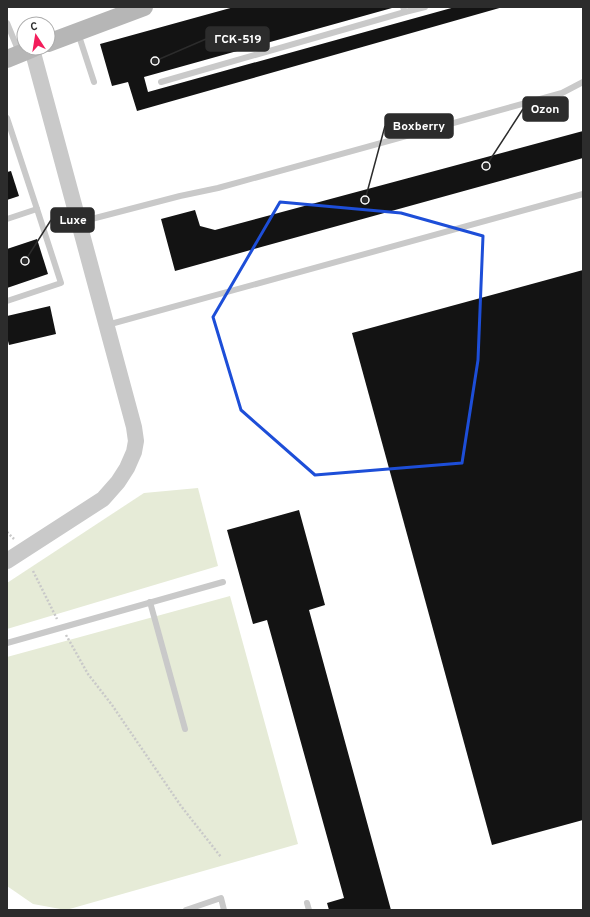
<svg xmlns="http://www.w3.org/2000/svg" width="590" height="917" font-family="Overpass,sans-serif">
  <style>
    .green { fill: #e6ebd7 }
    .building { fill: #131313 }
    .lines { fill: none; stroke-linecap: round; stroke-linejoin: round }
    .path { stroke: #c9c9c9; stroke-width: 2.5; stroke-dasharray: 2 2; stroke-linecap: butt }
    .service { stroke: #c9c9c9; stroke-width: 6 }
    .tertiary { stroke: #c9c9c9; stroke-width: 16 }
    .secondary { stroke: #b6b6b6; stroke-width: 18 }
    .marked { fill: none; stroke: #1d4ed8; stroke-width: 3; stroke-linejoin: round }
    .leader { fill: none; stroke: #2c2c2c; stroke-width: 1.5 }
    .callout-dot { fill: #2c2c2c; stroke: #fff; stroke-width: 1.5 }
    .callout { fill: #2c2c2c; stroke: #2c2c2c; stroke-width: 1.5 }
    .callout-label { font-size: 12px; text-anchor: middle; font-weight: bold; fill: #fff }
  </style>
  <rect width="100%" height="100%" fill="#fff"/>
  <g class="green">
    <polygon points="198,488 218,566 7,629 7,583 144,493"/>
    <polygon points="230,596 298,844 66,910 33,904 7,886 7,657"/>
  </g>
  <g class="building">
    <polygon points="234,7 392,7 392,8 144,77 148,92 455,7 503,7 137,111 128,82 112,86 100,44"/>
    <polygon points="583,131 583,158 175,271 161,219 195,210 200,226 215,230"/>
    <polygon points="11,171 19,196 7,200 7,172"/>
    <polygon points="37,239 48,274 7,288 7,249"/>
    <polygon points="583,270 583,820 492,845 352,333"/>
    <polygon points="50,306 56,334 9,345 7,337 7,316"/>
    <polygon points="299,510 325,605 309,610 391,910 329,910 327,903 344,898 267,620 253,624 227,530"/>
  </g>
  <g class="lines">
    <g class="path">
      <polyline points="7,532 14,539"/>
      <polyline points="33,571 57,619"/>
      <polyline points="66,635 88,674 112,705 181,806 221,857"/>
    </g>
    <g class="service">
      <polyline points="403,7 405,12 425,7"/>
      <polyline points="7,23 19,52"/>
      <polyline points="78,33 94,82"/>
      <polyline points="161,82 405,12"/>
      <polyline points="7,118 37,209"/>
      <polyline points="7,219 37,209 61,283 7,301"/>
      <polyline points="80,222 180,196 218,188 562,93 583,82"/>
      <polyline points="107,325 583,194"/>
      <polyline points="150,602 185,729"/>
      <polyline points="7,643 223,582"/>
      <polyline points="307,903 309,910"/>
      <polyline points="186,910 221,898 224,910"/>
    </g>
    <polyline class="tertiary" points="7,561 103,499 118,482 127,468 134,452 136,441 134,427 32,49"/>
    <g class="secondary">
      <polyline points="48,43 144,7"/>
      <polyline points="7,59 34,48"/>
    </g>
  </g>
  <path class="marked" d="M 280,202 L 401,213 L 483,236 L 478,360 L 462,463 L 315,475 L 241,410 L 213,317 Z"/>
  <path class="leader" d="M155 61L206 39M486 166L523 109M365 200L385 126M25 261L51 220"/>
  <g class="callout-dot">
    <circle cx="155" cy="61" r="4"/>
    <circle cx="486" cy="166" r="4"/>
    <circle cx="365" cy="200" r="4"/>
    <circle cx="25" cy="261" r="4"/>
  </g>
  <g class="callout">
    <rect x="206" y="27" width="63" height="24" rx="4"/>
    <rect x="523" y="97" width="45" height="24" rx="4"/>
    <rect x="385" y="114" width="68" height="24" rx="4"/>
    <rect x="51" y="208" width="43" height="24" rx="4"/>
  </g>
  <g class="callout-label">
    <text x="238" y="43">ГСК-519</text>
    <text x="545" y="113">Ozon</text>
    <text x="419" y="130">Boxberry</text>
    <text x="73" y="224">Luxe</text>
  </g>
  <rect width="590" height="917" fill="none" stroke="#2c2c2c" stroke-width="16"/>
  <g transform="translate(36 36) rotate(348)"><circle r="19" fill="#ffffff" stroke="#ababab"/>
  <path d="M0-3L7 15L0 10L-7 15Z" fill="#f31d5b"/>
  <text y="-6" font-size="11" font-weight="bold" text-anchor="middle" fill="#2c2c2c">С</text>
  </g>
</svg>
